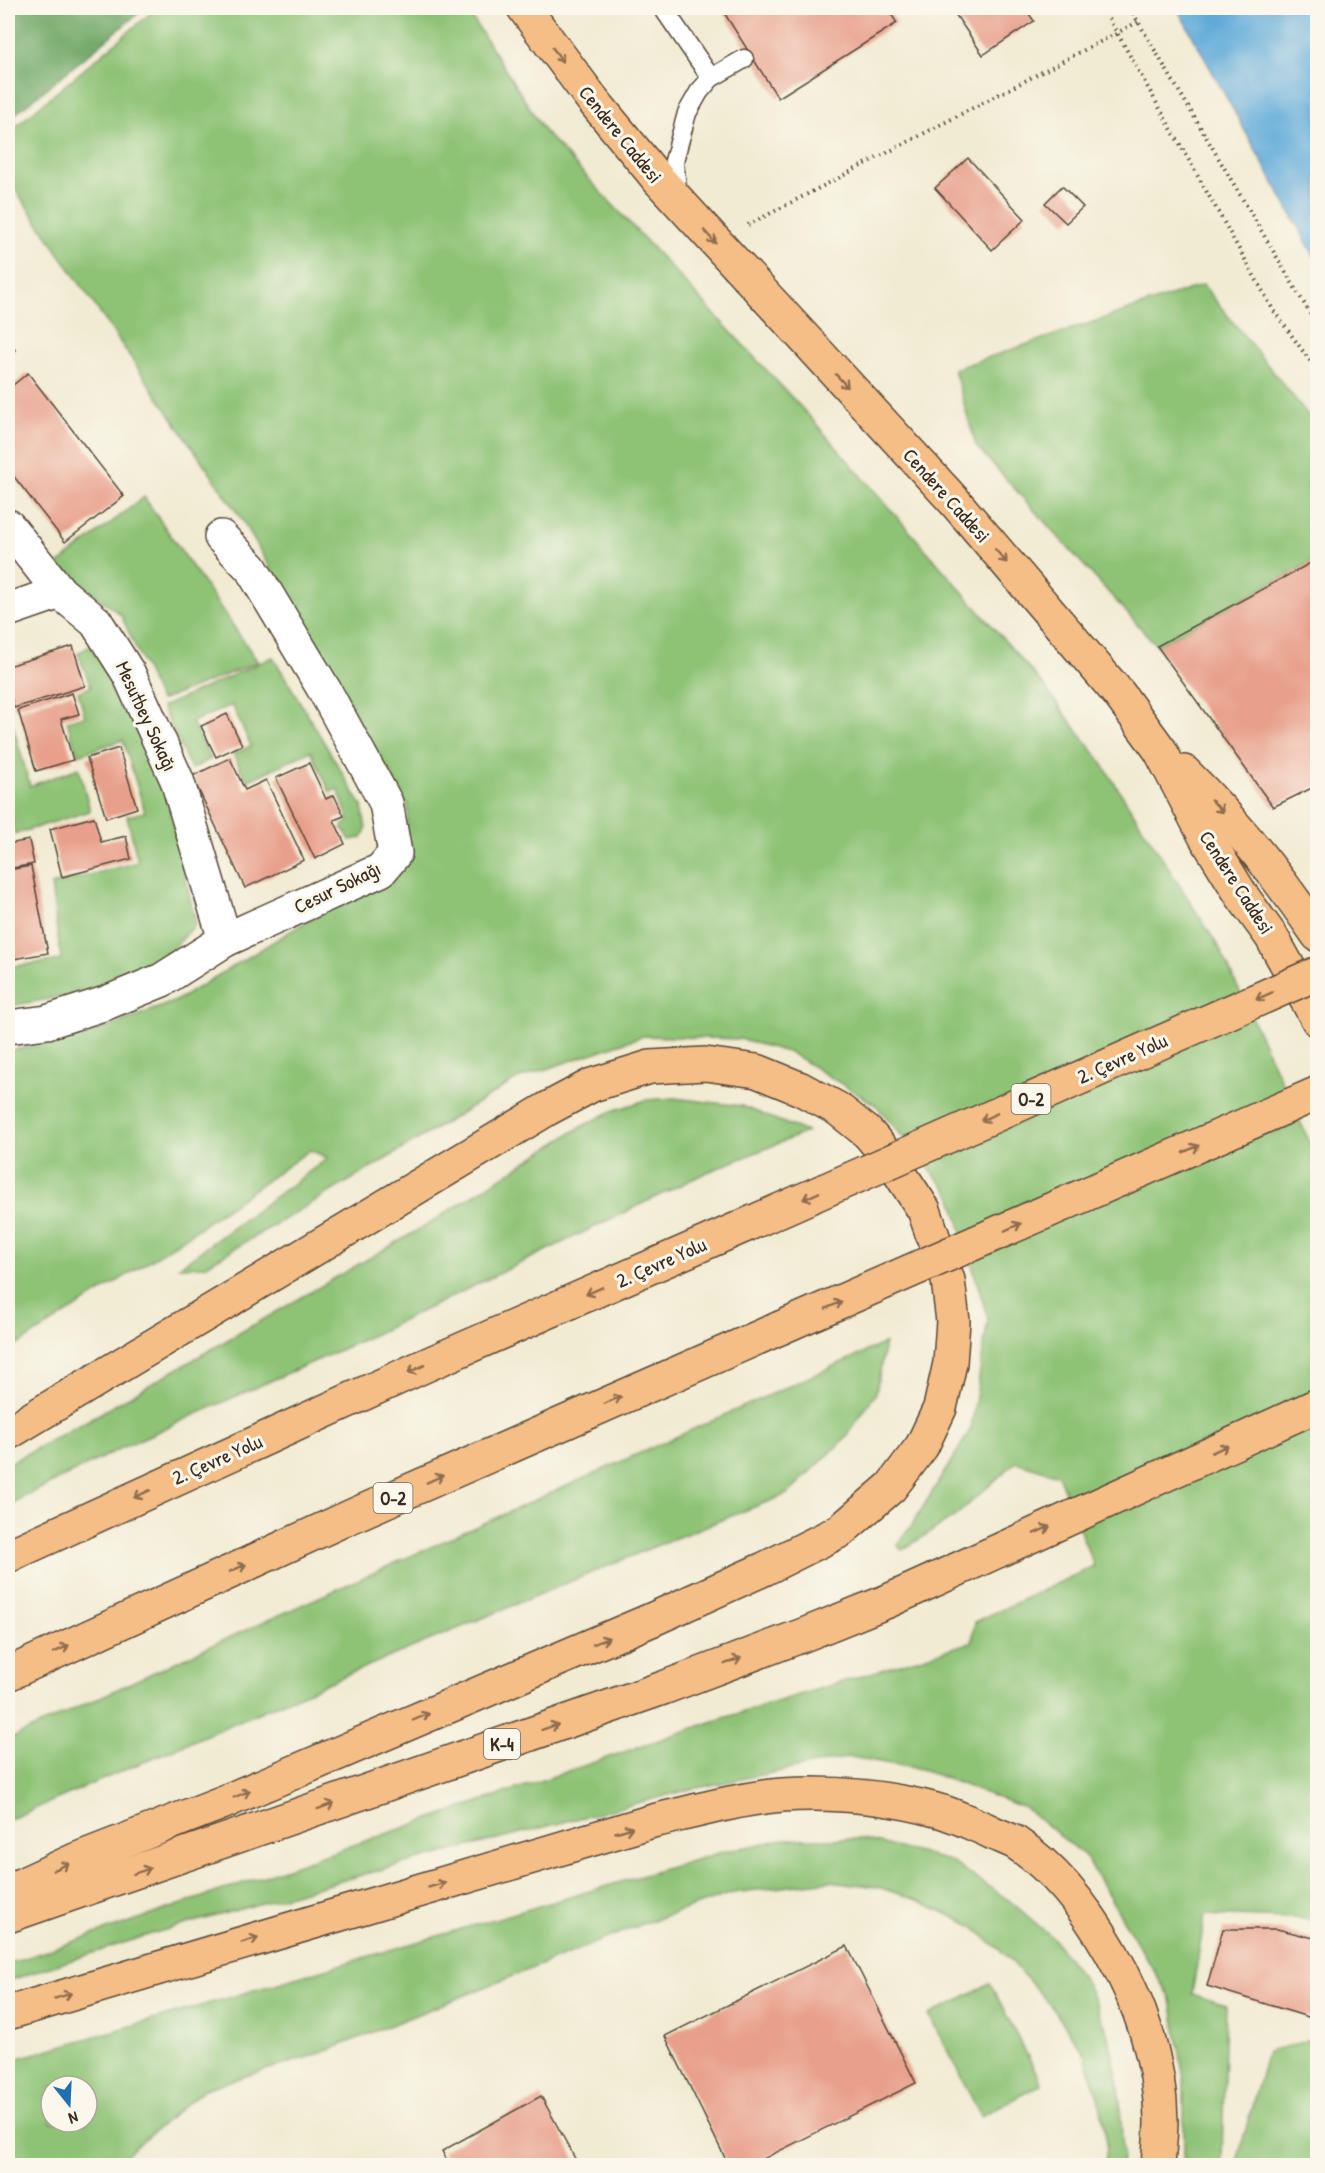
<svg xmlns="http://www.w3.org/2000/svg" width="1325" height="2173" font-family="'Patrick Hand',sans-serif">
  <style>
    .green { fill: #8ec376; stroke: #64764a; stroke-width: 1.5; fill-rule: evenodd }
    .forest { fill: #72a967; stroke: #566a42; stroke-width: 1.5 }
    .water { fill: #61aad9; stroke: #4e6a7c; stroke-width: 1.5 }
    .building { fill: #e8a08b }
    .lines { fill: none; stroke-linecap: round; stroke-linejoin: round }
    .service-casing { stroke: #564739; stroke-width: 21 }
    .minor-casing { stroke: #564739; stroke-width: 36 }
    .primary-casing { stroke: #564739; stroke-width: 36 }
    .motorway-casing { stroke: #564739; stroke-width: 36 }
    .path { stroke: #564739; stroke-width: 4; stroke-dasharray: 1.5 4.5; stroke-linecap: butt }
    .service { stroke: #fff; stroke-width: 18 }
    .minor { stroke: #fff; stroke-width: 33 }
    .primary { stroke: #f6be87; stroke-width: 33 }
    .motorway { stroke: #f6be87; stroke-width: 33 }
    .motorway-bridge-casing { stroke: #564739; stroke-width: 36; stroke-linecap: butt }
    .motorway-bridge { stroke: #f6be87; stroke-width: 33 }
    .oneway { stroke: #8f6d4d }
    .labels { text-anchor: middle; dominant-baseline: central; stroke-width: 6; stroke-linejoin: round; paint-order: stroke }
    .shield { fill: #fbf7ec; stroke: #75685c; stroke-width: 1.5 }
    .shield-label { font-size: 18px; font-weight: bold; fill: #3b2a1e }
    .street-label { font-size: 20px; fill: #3b2a1e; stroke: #fbf7ec }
  </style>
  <rect width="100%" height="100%" fill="#fbf7ec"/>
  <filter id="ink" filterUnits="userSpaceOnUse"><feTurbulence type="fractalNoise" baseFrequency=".0167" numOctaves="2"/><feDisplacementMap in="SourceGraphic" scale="12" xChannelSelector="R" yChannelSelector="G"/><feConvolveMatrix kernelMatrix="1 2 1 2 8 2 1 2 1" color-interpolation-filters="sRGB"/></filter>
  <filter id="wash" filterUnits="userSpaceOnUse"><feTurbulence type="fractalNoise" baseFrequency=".008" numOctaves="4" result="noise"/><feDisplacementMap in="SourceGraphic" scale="24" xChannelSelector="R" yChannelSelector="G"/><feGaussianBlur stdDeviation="1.35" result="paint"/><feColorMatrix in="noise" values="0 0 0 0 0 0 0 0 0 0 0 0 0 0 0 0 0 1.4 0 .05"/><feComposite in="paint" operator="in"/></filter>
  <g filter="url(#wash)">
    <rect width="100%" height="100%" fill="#f1ebd2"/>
    <g class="green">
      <polygon points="157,8 466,8 545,132 810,417 1041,682 1101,762 1220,949 1317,1158 1317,1919 1205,1915 1192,1994 1226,2005 1222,2158 1220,2165 1182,2165 1184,2154 1184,2079 1171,1999 1085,1856 1025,1808 921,1769 850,1757 692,1789 405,1863 151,1934 8,1981 8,1964 711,1722 972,1642 975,1622 1094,1566 1058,1475 1016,1462 954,1517 902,1550 897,1545 912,1525 971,1429 988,1319 951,1195 876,1105 791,1053 740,1039 643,1036 517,1079 376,1165 205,1266 179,1267 328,1158 310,1150 179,1242 8,1351 8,1051 83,1036 176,1001 406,861 408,806 243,521 8,179 8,133"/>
      <polygon points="1203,285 1317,426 1317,559 1157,646 976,446 954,369"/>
      <polygon points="144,497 258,662 160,701 121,615 57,565"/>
      <polygon points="92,645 130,715 165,789 196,924 166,956 138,977 67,996 8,1006 8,967 61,960 51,885 138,862 127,816 145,812 123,740 78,755 67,721 85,716 78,692 91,687 78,653"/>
      <polygon points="273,657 362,806 366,829 362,838 350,840 342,827 349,821 338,789 330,792 311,751 247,781 233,754 251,746 232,705 192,722 211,759 191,769 162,707"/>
      <polygon points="8,708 30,786 79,768 90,811 15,834 8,808"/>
      <polygon points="674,1098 742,1106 807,1132 705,1173 373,1335 123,1447 8,1505 8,1464 101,1413 425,1226 579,1128 612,1111 646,1100"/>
      <polygon points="885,1343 876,1393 845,1439 787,1494 653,1547 351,1673 8,1820 8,1740 208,1647"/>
      <path d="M 784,1839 L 863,1839 L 950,1861 L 1010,1901 L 1052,1937 L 1087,1984 L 1108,2033 L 1119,2086 L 1123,2156 L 1121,2165 L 1105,2165 L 1107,2144 L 1100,2104 L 1085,2055 L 1051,2006 L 1007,1956 L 972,1926 L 920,1901 L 878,1887 L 830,1881 L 732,1893 L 645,1923 L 321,2053 L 204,2089 L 114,2165 L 8,2165 L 8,2061 L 170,2015 L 722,1852 ZM 51,2086 L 87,2086 L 87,2122 L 51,2122 Z"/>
      <polygon points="990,1983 1042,2084 981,2116 929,2015"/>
      <polygon points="1317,2038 1317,2165 1236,2165 1267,2052"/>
    </g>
    <polygon class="forest" points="8,8 145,8 8,120"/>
    <polygon class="water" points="1177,8 1317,8 1317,261"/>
    <g id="blocks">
      <g class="building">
        <polygon points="721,8 887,8 897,23 778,98"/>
        <polygon points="951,8 1025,8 1034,21 983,55"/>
        <polygon points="968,158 1025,219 992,250 935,188"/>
        <polygon points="1062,186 1083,207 1066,223 1045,203"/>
        <polygon points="8,341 15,350 8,356"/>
        <polygon points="28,373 124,496 65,542 8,469 8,389"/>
        <polygon points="1318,559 1318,785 1273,807 1157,646"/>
        <polygon points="73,646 85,686 14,708 8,686 8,666"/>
        <polygon points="72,693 79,714 61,719 73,760 36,771 18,710"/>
        <polygon points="227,714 242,745 216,757 201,726"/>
        <polygon points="119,748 137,808 106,818 87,758"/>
        <polygon points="230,758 245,790 266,780 304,860 245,888 192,776"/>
        <polygon points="309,763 326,799 334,795 344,816 334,820 345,844 315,859 276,778"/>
        <polygon points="94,817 101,842 126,836 131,859 62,877 50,829"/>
        <polygon points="29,840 34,864 8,869 8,844"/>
        <polygon points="31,866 48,953 8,960 8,870"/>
        <polygon points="1223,1929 1277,1929 1318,1939 1318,2020 1207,1986"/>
        <polygon points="847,1946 916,2083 749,2166 729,2166 665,2036"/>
        <polygon points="541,2096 579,2166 450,2166 442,2151"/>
      </g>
    </g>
  </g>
  <g filter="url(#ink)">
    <use href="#blocks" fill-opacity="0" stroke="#564739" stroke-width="1.5"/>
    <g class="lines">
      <g class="service-casing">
        <g id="service">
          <polyline points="663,8 711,78"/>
          <polyline points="678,197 674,161 687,113 699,92 711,78 744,59"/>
        </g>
      </g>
      <g class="minor-casing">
        <g id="minor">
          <polyline points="8,526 60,592 96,622 129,674 177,780 225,940"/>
          <polyline points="8,610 60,592"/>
          <polyline points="8,1027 47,1022 106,1003 162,980 225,940 381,870 395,853 386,803 325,691 251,568 221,537"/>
        </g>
      </g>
      <g class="primary-casing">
        <g id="primary">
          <polyline points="524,8 592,99 658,179 955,502 1119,694 1160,750 1205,836 1242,896 1271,936 1318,1020"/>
          <path d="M 1184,772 C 1235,821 1278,876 1318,935"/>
        </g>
      </g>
      <g class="motorway-casing">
        <g id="motorway">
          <polyline points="8,1433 547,1109 592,1085 650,1067 705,1064 757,1071 801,1089 838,1109 868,1133 891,1160 924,1210 948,1280 953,1321 950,1363 940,1408 922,1446 891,1487 840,1531 764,1569 651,1620 224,1802 75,1860 8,1891"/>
          <polyline points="8,1556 424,1366 744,1226"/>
          <polyline points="8,1674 354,1515 780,1328"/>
          <polyline points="8,1916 663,1688 806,1634 888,1601 1318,1405"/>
          <path d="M 8,2013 L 653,1821 C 696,1811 739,1799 782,1795 C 833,1792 887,1797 936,1810 C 953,1814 970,1823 987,1830 C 996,1835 1007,1838 1016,1843 C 1057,1870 1087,1910 1111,1952 C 1140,2002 1160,2061 1161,2120 C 1161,2135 1159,2151 1158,2166"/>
        </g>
      </g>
      <g class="path">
        <polyline points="1103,8 1274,311 1318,372"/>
        <polyline points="1130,8 1318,327"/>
        <polyline points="748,225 1138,22"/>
      </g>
      <use href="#service" class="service"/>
      <use href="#minor" class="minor"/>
      <use href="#primary" class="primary"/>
      <use href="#motorway" class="motorway"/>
      <g class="motorway-bridge-casing">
        <g id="motorway-bridge">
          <polyline points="744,1226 1318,973"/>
          <polyline points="780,1328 1318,1093"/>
        </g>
      </g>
      <use href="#motorway-bridge" class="motorway-bridge"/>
    </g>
    <defs><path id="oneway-shaft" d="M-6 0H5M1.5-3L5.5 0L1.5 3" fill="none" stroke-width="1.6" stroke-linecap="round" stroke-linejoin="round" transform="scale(1.5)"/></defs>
    <g class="oneway">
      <use href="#oneway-shaft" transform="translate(558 55) rotate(53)"/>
      <use href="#oneway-shaft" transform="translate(710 237) rotate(48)"/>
      <use href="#oneway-shaft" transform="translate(842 381) rotate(47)"/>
      <use href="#oneway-shaft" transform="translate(1001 556) rotate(49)"/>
      <use href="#oneway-shaft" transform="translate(1217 806) rotate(47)"/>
      <use href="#oneway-shaft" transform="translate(1264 996) rotate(156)"/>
      <use href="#oneway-shaft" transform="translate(989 1117) rotate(156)"/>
      <use href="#oneway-shaft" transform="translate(1191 1149) rotate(-24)"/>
      <use href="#oneway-shaft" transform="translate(811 1196) rotate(156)"/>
      <use href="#oneway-shaft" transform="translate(1013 1227) rotate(-24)"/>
      <use href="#oneway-shaft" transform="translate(594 1291) rotate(156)"/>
      <use href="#oneway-shaft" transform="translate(834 1305) rotate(-24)"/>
      <use href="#oneway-shaft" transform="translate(416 1369) rotate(156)"/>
      <use href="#oneway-shaft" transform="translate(613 1400) rotate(-23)"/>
      <use href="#oneway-shaft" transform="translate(1220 1449) rotate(-24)"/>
      <use href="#oneway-shaft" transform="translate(435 1479) rotate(-24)"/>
      <use href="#oneway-shaft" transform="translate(142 1494) rotate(155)"/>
      <use href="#oneway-shaft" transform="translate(1042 1530) rotate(-24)"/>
      <use href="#oneway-shaft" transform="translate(238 1568) rotate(-24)"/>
      <use href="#oneway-shaft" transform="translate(601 1641) rotate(-23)"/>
      <use href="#oneway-shaft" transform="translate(61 1649) rotate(-25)"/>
      <use href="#oneway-shaft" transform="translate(733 1661) rotate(-21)"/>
      <use href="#oneway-shaft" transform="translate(421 1717) rotate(-23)"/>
      <use href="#oneway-shaft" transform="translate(550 1727) rotate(-19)"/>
      <use href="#oneway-shaft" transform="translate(242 1794) rotate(-23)"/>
      <use href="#oneway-shaft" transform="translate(326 1806) rotate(-20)"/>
      <use href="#oneway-shaft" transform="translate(624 1830) rotate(-16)"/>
      <use href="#oneway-shaft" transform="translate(61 1867) rotate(-24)"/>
      <use href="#oneway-shaft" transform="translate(142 1871) rotate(-19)"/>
      <use href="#oneway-shaft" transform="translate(437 1885) rotate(-16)"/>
      <use href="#oneway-shaft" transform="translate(250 1940) rotate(-16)"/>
      <use href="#oneway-shaft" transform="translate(63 1996) rotate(-17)"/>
    </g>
  </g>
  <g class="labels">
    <g class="shield">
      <rect x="1011.5" y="1084" width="39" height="30" rx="4.5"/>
      <rect x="373.5" y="1483" width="39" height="30" rx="4.5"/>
      <rect x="484" y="1729" width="36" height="30" rx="4.5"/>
    </g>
    <g class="shield-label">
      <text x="1031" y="1099">O-2</text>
      <text x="393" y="1498">O-2</text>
      <text x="502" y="1744">K-4</text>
    </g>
    <g class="street-label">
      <text transform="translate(621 134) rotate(51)">Cendere Caddesi</text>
      <text transform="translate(947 495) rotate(48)">Cendere Caddesi</text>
      <text transform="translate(147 716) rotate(65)">Mesutbey Sokağı</text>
      <text transform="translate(1237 882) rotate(57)">Cendere Caddesi</text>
      <text transform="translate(337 887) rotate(-26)">Cesur Sokağı</text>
      <text transform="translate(1122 1058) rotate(-24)">2. Çevre Yolu</text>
      <text transform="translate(661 1262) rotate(-24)">2. Çevre Yolu</text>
      <text transform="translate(217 1459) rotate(-24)">2. Çevre Yolu</text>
    </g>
  </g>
  <rect width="1325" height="2173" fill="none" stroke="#fbf7ec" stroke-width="30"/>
  <g transform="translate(69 2104) rotate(162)"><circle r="28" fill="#fbf7ec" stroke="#aea59a" stroke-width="1.5"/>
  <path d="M0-4.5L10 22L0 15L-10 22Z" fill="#1f6fb2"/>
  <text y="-9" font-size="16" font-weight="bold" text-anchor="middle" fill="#3b2a1e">N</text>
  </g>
</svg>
